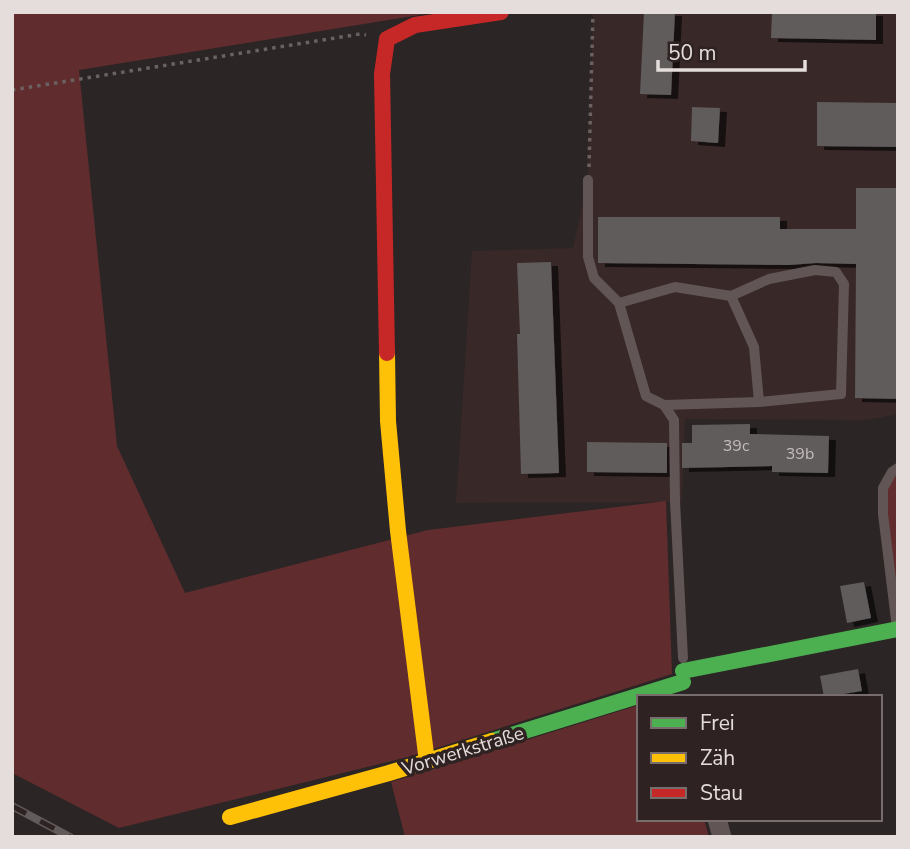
<svg xmlns="http://www.w3.org/2000/svg" width="910" height="849" font-family="'Nunito Sans',sans-serif">
  <style>
    .built { fill: #392828 }
    .green { fill: #612c2e }
    .building { fill: #605b5b; filter: url(#shadow) }
    .lines { fill: none; stroke-linecap: round; stroke-linejoin: round }
    .path { stroke: #6b6161; stroke-width: 3.5; stroke-dasharray: 3.5 5; stroke-linecap: butt }
    .lane { stroke: #615555; stroke-width: 10 }
    .street { stroke: #615555; stroke-width: 19 }
    .fast { stroke: #4caf50; stroke-width: 16 }
    .slow { stroke: #ffc107; stroke-width: 16 }
    .jam { stroke: #c62828; stroke-width: 16 }
    .rail-casing { stroke: #625b5b; stroke-width: 8 }
    .rail { stroke: #2e2322; stroke-width: 5; stroke-dasharray: 16; stroke-linecap: butt }
    .labels { text-anchor: middle; dominant-baseline: central; stroke-width: 7; stroke-linejoin: round; paint-order: stroke }
    .number-label { font-size: 16px; fill: #c4bcbc }
    .street-label { font-size: 19px; fill: #e5dddc; stroke: #2e2322 }
  </style>
  <defs>
    <filter id="shadow"><feDropShadow dx="7" dy="4" stdDeviation="0" flood-color="#0009"/></filter>
  </defs>
  <rect width="100%" height="100%" fill="#2b2525"/>
  <polygon class="built" points="593,12 898,12 898,414 867,420 685,419 682,502 456,503 472,251 573,248 588,180"/>
  <g class="green">
    <polygon points="12,12 438,12 79,70 117,446 185,593 428,530 666,501 672,674 408,757 119,828 12,773"/>
    <polygon points="898,468 898,629 883,488"/>
    <polygon points="639,705 639,819 704,819 709,837 405,837 391,782"/>
  </g>
  <g class="building">
    <polygon points="644,12 675,12 671,95 640,94"/>
    <polygon points="772,12 876,12 876,40 771,38"/>
    <polygon points="817,102 898,103 898,147 817,146"/>
    <polygon points="692,107 720,108 718,143 691,141"/>
    <polygon points="856,188 898,188 898,399 855,398 856,264 816,263 789,265 598,263 598,217 780,217 780,229 856,229"/>
    <polygon points="551,262 559,473 521,474 517,334 520,334 517,263"/>
    <polygon points="750,424 750,434 829,436 828,473 772,472 772,466 682,468 682,443 692,443 692,425"/>
    <polygon points="587,442 667,443 667,473 587,472"/>
    <polygon points="864,582 871,618 847,623 840,586"/>
    <polygon points="858,669 862,691 824,697 820,676"/>
  </g>
  <g class="lines">
    <g class="path">
      <polyline points="12,90 360,34 366,35"/>
      <polyline points="589,167 593,12"/>
    </g>
    <g class="lane">
      <polyline points="588,180 588,257 594,278 619,303 646,396 664,405 674,420 675,501 683,658"/>
      <polyline points="731,296 754,347 759,402"/>
      <polyline points="619,303 675,287 731,296 769,279 815,270 836,272 844,284 841,394 759,402 664,405"/>
      <polyline points="897,628 883,514 883,488 892,472 898,468"/>
    </g>
    <polyline class="street" points="717,819 722,837"/>
    <g class="fast">
      <polyline points="683,671 898,629"/>
      <polyline points="492,741 683,682"/>
    </g>
    <g class="slow">
      <polyline points="387,353 388,421 398,531 427,762"/>
      <polyline points="230,817 389,773 492,741"/>
    </g>
    <polyline class="jam" points="387,353 382,74 387,39 415,25 501,12"/>
    <g class="rail-casing">
      <polyline id="rail" points="12,806 70,837"/>
    </g>
    <use href="#rail" class="rail"/>
  </g>
  <g class="labels">
    <g class="number-label">
      <text x="736" y="446">39c</text>
      <text x="800" y="454">39b</text>
    </g>
    <g class="street-label">
      <text transform="translate(463 751) rotate(-17)">Vorwerkstraße</text>
    </g>
  </g>
  <rect width="910" height="849" fill="none" stroke="#e5dddc" stroke-width="28"/>
  <rect x="637" y="695" width="245" height="126" fill="#2e2322" stroke="#776d6c" stroke-width="2"/>
  <rect x="651" y="718" width="35" height="10" fill="#4caf50" stroke="#776d6c" stroke-width="2"/>
  <text x="700" y="730" font-size="21" fill="#e5dddc">Frei</text>
  <rect x="651" y="753" width="35" height="10" fill="#ffc107" stroke="#776d6c" stroke-width="2"/>
  <text x="700" y="765" font-size="21" fill="#e5dddc">Zäh</text>
  <rect x="651" y="788" width="35" height="10" fill="#c62828" stroke="#776d6c" stroke-width="2"/>
  <text x="700" y="800" font-size="21" fill="#e5dddc">Stau</text>
  <path d="M658 60v10h147v-10" fill="none" stroke="#e5dddc" stroke-width="3.5"/>
  <text x="668" y="60" font-size="21" fill="#e5dddc" stroke="#2e2322" stroke-width="5" paint-order="stroke">50 m</text>
</svg>
